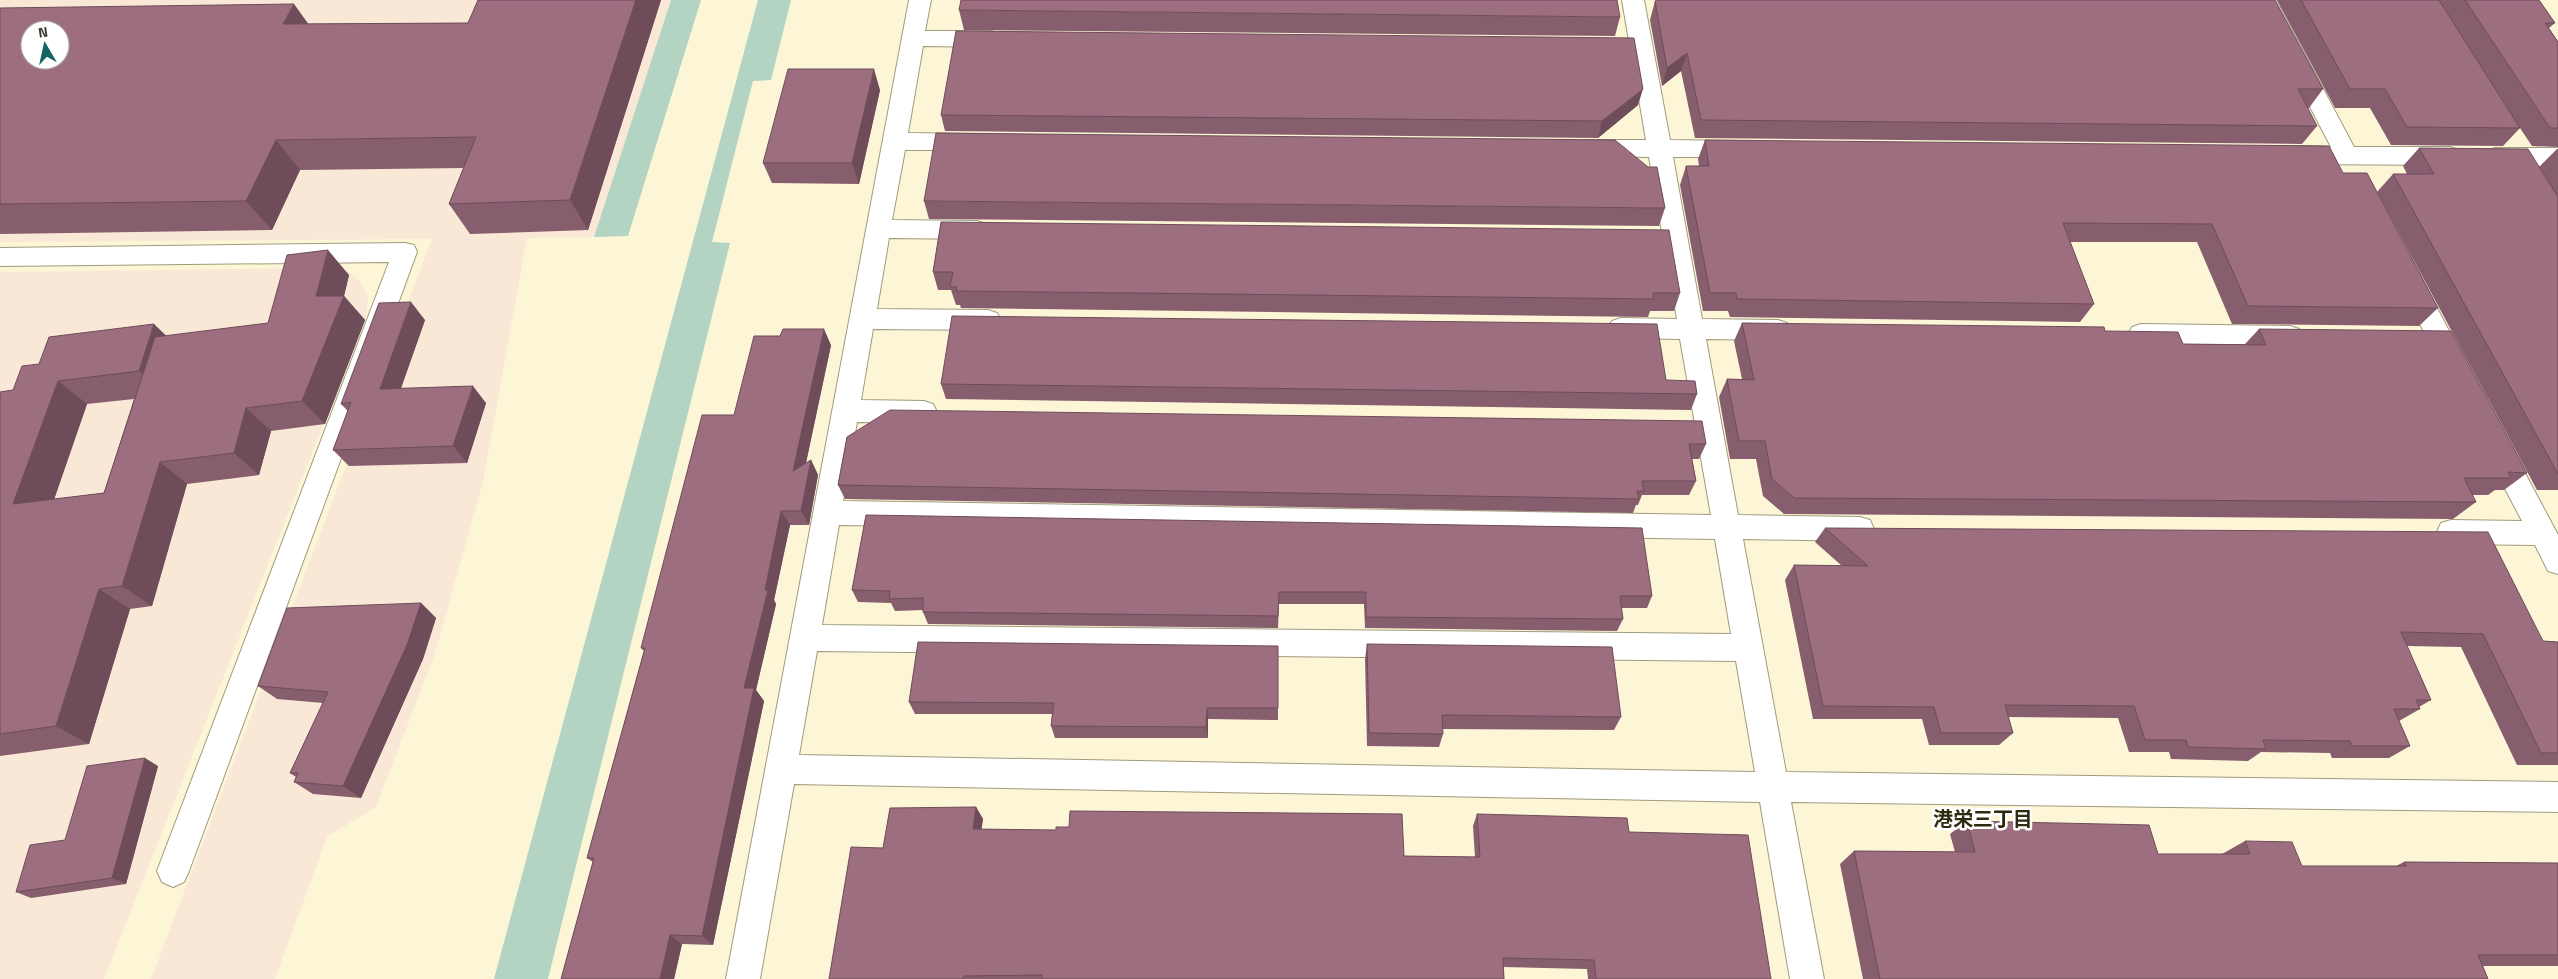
<svg xmlns="http://www.w3.org/2000/svg" width="2558" height="979" font-family="'Titillium Web','Noto Sans JP',sans-serif">
  <style>
    .industrial { fill: #fae8d7; fill-rule: evenodd }
    .green { fill: #b3d4c2 }
    .lines { fill: none; stroke-linecap: round; stroke-linejoin: round }
    .minor-casing { stroke: #a09b7d; stroke-width: 2 }
    .minor { fill: #fff; fill-rule: evenodd }
    .wall { fill: #875e6e; fill-rule: evenodd }
    .shaded-wall { fill: #6e4c5a }
    .building { fill: #9d6d80; stroke: #6e4c5a; fill-rule: evenodd }
    .labels { text-anchor: middle; dominant-baseline: central; stroke-width: 5; stroke-linejoin: round; paint-order: stroke }
    .neighbourhood-label { font-size: 20px; font-weight: bold; fill: #2f2a0f; stroke: #fff }
  </style>
  <rect width="100%" height="100%" fill="#fcf6d6"/>
  <g class="industrial">
    <path d="M 0,0 L 671,0 L 594,237 L 527,238 L 483,482 L 435,653 L 376,807 L 327,837 L 275,979 L 151,979 L 432,239 L 0,242 ZM 30,30 L 60,30 L 60,60 L 30,60 Z"/>
    <polygon points="318,268 348,271 360,281 368,297 366,317 104,979 0,979 0,272"/>
  </g>
  <g class="green">
    <polygon points="671,0 701,0 628,236 594,237"/>
    <polygon points="758,0 791,0 771,80 753,81 712,242 730,243 548,979 494,979"/>
  </g>
  <g class="lines">
    <g class="minor-casing">
      <g id="minor">
        <path d="M 909,0 L 931,0 L 925,31 L 991,31 L 999,34 L 1002,39 L 999,44 L 991,47 L 923,46 L 908,133 L 973,134 L 981,136 L 985,142 L 981,148 L 973,150 L 905,150 L 892,220 L 977,221 L 986,224 L 989,230 L 986,236 L 977,239 L 889,238 L 877,309 L 988,310 L 997,313 L 1001,320 L 997,327 L 988,330 L 873,329 L 861,400 L 924,401 L 933,404 L 937,412 L 933,420 L 924,423 L 857,422 L 843,501 L 1711,515 L 1680,339 L 1621,338 L 1612,335 L 1608,328 L 1612,321 L 1621,318 L 1677,319 L 1649,157 L 1588,156 L 1580,154 L 1576,148 L 1580,142 L 1588,140 L 1646,140 L 1622,0 L 1644,0 L 1670,140 L 1740,141 L 1748,143 L 1752,149 L 1748,155 L 1740,157 L 1673,157 L 1702,319 L 1778,320 L 1787,323 L 1791,330 L 1787,337 L 1778,340 L 1706,339 L 1738,515 L 1860,517 L 1870,520 L 1874,529 L 1870,538 L 1860,541 L 1743,539 L 1786,772 L 2558,782 L 2558,812 L 1791,802 L 1824,979 L 1790,979 L 1760,802 L 794,784 L 760,979 L 726,979 ZM 839,525 L 1715,539 L 1731,634 L 822,625 ZM 817,651 L 1736,661 L 1755,772 L 799,755 Z"/>
        <polygon points="2254,0 2276,0 2354,147 2450,147 2458,150 2462,156 2458,162 2450,165 2295,164 2287,161 2283,155 2287,149 2295,146 2331,147"/>
        <polygon points="2495,148 2558,148 2558,166 2495,166 2487,163 2483,157 2487,151"/>
        <polygon points="405,243 414,245 417,252 189,871 184,882 173,887 162,882 157,871 389,262 0,266 0,248"/>
        <polygon points="2412,275 2421,278 2463,357 2467,364 2463,371 2454,374 2445,371 2399,285 2403,278"/>
        <polygon points="2141,324 2290,326 2299,329 2303,336 2299,343 2290,346 2141,344 2132,341 2128,334 2132,327"/>
        <polygon points="2498,438 2508,441 2558,535 2558,574 2548,571 2535,545 2451,544 2441,541 2437,532 2441,523 2451,520 2522,521 2484,449 2488,441"/>
      </g>
    </g>
    <use href="#minor" class="minor"/>
  </g>
  <g class="wall">
    <polygon points="478,0 661,0 588,230 470,234 449,204 464,168 300,170 272,230 0,234 0,8 309,24 468,23"/>
    <polygon points="2277,0 2539,0 2555,23 2549,28 2558,42 2558,147 2532,146 2520,128 2503,146 2391,145 2370,108 2335,108"/>
    <polygon points="1655,1 2323,89 2309,108 2307,108 2317,126 2302,144 1695,138 1681,71 1662,86 1650,20"/>
    <polygon points="959,10 1620,17 1615,36 964,30"/>
    <polygon points="880,90 859,184 772,183 763,163"/>
    <polygon points="1638,105 1598,138 945,131 941,115"/>
    <polygon points="1705,140 2343,173 2438,308 2419,326 2232,324 2197,242 2070,242 2094,304 2080,322 1730,317 1728,311 1703,311 1680,185 1686,166 1699,166 1698,159"/>
    <polygon points="2419,148 2539,167 2557,149 2558,149 2558,490 2537,490 2377,192 2393,174 2407,174 2403,166"/>
    <polygon points="924,201 1665,208 1659,226 929,219"/>
    <polygon points="941,222 1680,293 1674,311 1650,311 1648,317 961,308 960,305 956,305 951,290 938,290 933,272"/>
    <path d="M 349,275 L 344,296 L 365,320 L 325,424 L 271,431 L 259,475 L 187,484 L 152,606 L 130,609 L 89,744 L 0,756 L 0,392 L 13,390 L 39,364 L 268,323 ZM 134,399 L 104,493 L 54,499 L 87,404 Z"/>
    <polygon points="425,320 401,388 486,403 467,463 349,466 333,450 348,411 341,404"/>
    <polygon points="1742,323 2183,344 2245,344 2259,329 2527,473 2504,490 2495,490 2488,495 2472,495 2476,502 2453,519 1784,514 1763,496 1756,459 1730,459 1719,397 1727,379 1742,379 1734,341"/>
    <polygon points="831,345 806,463 811,460 818,475 809,525 790,525 774,600 776,604 756,690 764,701 713,945 682,944 674,979 561,979 593,862 587,858 644,651 641,648 734,415"/>
    <polygon points="1666,380 1697,394 1691,410 946,399 941,384"/>
    <polygon points="847,437 1706,444 1699,459 1692,459 1696,481 1689,495 1642,495 1638,505 1636,505 1633,513 845,499 838,485"/>
    <polygon points="866,515 1652,596 1647,608 1621,608 1623,619 1617,631 1365,628 1364,604 1279,604 1278,628 928,624 923,612 923,610 895,611 891,603 858,602 852,590"/>
    <polygon points="1825,528 2543,641 2558,642 2558,765 2517,765 2461,647 2407,646 2431,700 2419,707 2420,709 2399,721 2410,746 2389,758 2332,758 2330,753 2261,752 2248,761 2171,759 2169,752 2129,752 2118,718 2008,717 2013,733 1999,745 1929,745 1922,719 1813,719 1785,580 1794,565 1842,566 1815,542"/>
    <polygon points="421,603 436,618 423,659 361,798 313,794 294,782 296,777 290,773 323,703 277,699 258,686"/>
    <polygon points="1367,644 1621,717 1614,730 1442,729 1443,734 1439,747 1367,746 1365,659"/>
    <polygon points="1278,646 1278,720 1208,719 1208,738 1055,738 1051,726 1052,714 915,714 909,702"/>
    <polygon points="158,766 126,884 31,898 16,892 65,840"/>
    <polygon points="976,807 983,819 981,829 1404,856 1475,857 1473,826 1477,814 1629,832 1771,979 1588,979 1587,969 1503,967 1504,979 829,979 883,848"/>
    <polygon points="1967,821 2158,854 2222,854 2245,841 2302,866 2396,866 2404,862 2558,863 2558,966 2483,966 2488,979 1863,979 1840,864 1854,851 1955,852 1950,834"/>
  </g>
  <g class="shaded-wall">
    <polygon points="636,0 661,0 588,230 570,200"/>
    <polygon points="294,4 317,36 283,24"/>
    <polygon points="1687,53 1681,71 1662,86 1667,68"/>
    <polygon points="874,69 880,90 859,184 852,163"/>
    <polygon points="1643,89 1638,105 1598,138 1602,121"/>
    <polygon points="276,140 300,170 272,230 246,201"/>
    <polygon points="328,250 349,275 344,296 365,320 325,424 302,401 316,296"/>
    <polygon points="411,302 425,320 395,405 380,389"/>
    <polygon points="154,324 180,349 166,395 139,371"/>
    <polygon points="824,329 831,345 801,486 793,471"/>
    <polygon points="58,381 87,404 45,526 13,504"/>
    <polygon points="473,386 486,403 467,463 453,446"/>
    <polygon points="246,408 271,431 259,475 234,453"/>
    <polygon points="811,460 818,475 809,525 801,511"/>
    <polygon points="160,462 187,484 152,606 122,586"/>
    <polygon points="781,511 790,525 774,600 776,604 756,690 764,701 713,945 702,936 744,688"/>
    <polygon points="99,589 130,609 89,744 56,726"/>
    <polygon points="421,603 436,618 423,659 361,798 343,786"/>
    <polygon points="1207,708 1208,719 1208,738 1206,727"/>
    <polygon points="145,758 158,766 126,884 112,878"/>
    <polygon points="976,807 983,819 980,841 973,829"/>
    <polygon points="670,935 682,944 674,979 660,979"/>
  </g>
  <g class="building">
    <path d="M 478,0 L 636,0 L 570,200 L 449,204 L 476,137 L 276,140 L 246,201 L 0,204 L 0,8 L 294,4 L 283,24 L 468,23 ZM 30,30 L 60,30 L 60,60 L 30,60 Z"/>
    <polygon points="961,0 1617,0 1620,17 959,10"/>
    <polygon points="1657,0 2275,0 2323,89 2298,89 2317,126 1701,120 1687,53 1667,68 1655,1"/>
    <polygon points="2301,0 2439,0 2520,128 2407,127 2385,89 2350,89"/>
    <polygon points="2465,0 2539,0 2555,23 2545,23 2558,42 2558,128 2550,128"/>
    <polygon points="956,31 1634,38 1643,89 1602,121 941,115"/>
    <polygon points="788,69 874,69 852,163 763,163"/>
    <polygon points="936,133 1615,140 1648,167 1657,167 1665,208 924,201"/>
    <polygon points="1705,140 2329,146 2343,173 2367,173 2438,308 2248,306 2212,224 2063,223 2094,304 1737,299 1736,293 1710,293 1686,166 1709,166"/>
    <polygon points="2419,148 2528,149 2558,197 2558,474 2393,174 2434,174"/>
    <polygon points="941,222 1669,230 1680,293 1653,293 1654,299 956,291 957,287 950,287 953,272 933,272"/>
    <polygon points="328,250 316,296 344,296 302,401 246,408 234,453 160,462 122,586 99,589 56,726 0,734 0,392 13,390 22,366 39,364 49,337 154,324 139,371 58,381 13,504 104,493 155,337 268,323 287,255"/>
    <polygon points="411,302 380,389 473,386 453,446 333,450 351,402 341,404 379,303"/>
    <polygon points="952,316 1657,324 1666,380 1695,381 1697,394 941,384"/>
    <polygon points="1742,323 2104,327 2105,331 2178,332 2183,344 2266,345 2259,329 2451,331 2527,473 2508,472 2511,478 2464,478 2476,502 1794,498 1772,479 1765,441 1739,441 1727,379 1754,380"/>
    <polygon points="783,329 824,329 793,471 811,460 801,511 781,511 765,590 768,590 744,688 754,688 702,936 670,935 660,979 561,979 594,858 587,858 645,648 641,648 702,415 734,415 754,336 780,336"/>
    <polygon points="890,410 1702,421 1706,444 1689,444 1696,481 1642,481 1644,491 1637,491 1639,499 838,485 847,437"/>
    <polygon points="866,515 1642,528 1652,596 1620,596 1623,619 1366,617 1366,592 1279,592 1278,616 923,612 923,598 889,599 890,591 852,590"/>
    <polygon points="1825,528 2488,532 2543,641 2558,642 2558,753 2541,753 2483,634 2401,632 2431,700 2416,700 2420,709 2394,709 2410,746 2352,746 2350,741 2263,740 2266,749 2188,747 2186,740 2145,740 2134,706 2005,705 2013,733 1941,733 1934,707 1823,706 1794,565 1868,566"/>
    <polygon points="421,603 407,645 343,786 294,782 298,773 290,773 328,692 258,686 287,608"/>
    <polygon points="918,642 1278,646 1278,708 1207,708 1206,727 1051,726 1054,703 909,702"/>
    <polygon points="1367,644 1612,647 1621,717 1442,715 1443,734 1369,733"/>
    <polygon points="145,758 112,878 16,892 30,845 65,840 87,766"/>
    <polygon points="976,807 973,829 1056,830 1056,827 1069,827 1070,811 1402,814 1404,856 1480,857 1477,814 1627,818 1629,832 1748,835 1771,979 1596,979 1594,960 1503,958 1504,979 1042,979 1042,975 964,976 963,979 829,979 851,847 883,848 890,808"/>
    <polygon points="1967,821 2149,825 2158,854 2250,854 2245,841 2292,842 2302,866 2406,866 2404,862 2558,863 2558,955 2478,955 2488,979 1880,979 1854,851 1975,852"/>
  </g>
  <g class="labels">
    <g class="neighbourhood-label">
      <text x="1983" y="818">港栄三丁目</text>
    </g>
  </g>
  <g transform="translate(45 45) rotate(351)"><circle r="24" fill="#ffffff" stroke="#b2b1ac"/>
  <path d="M0-4L9 19L0 12L-9 19Z" fill="#146466"/>
  <text y="-8" font-size="14" font-weight="bold" text-anchor="middle" fill="#3f3d30">N</text>
  </g>
</svg>
